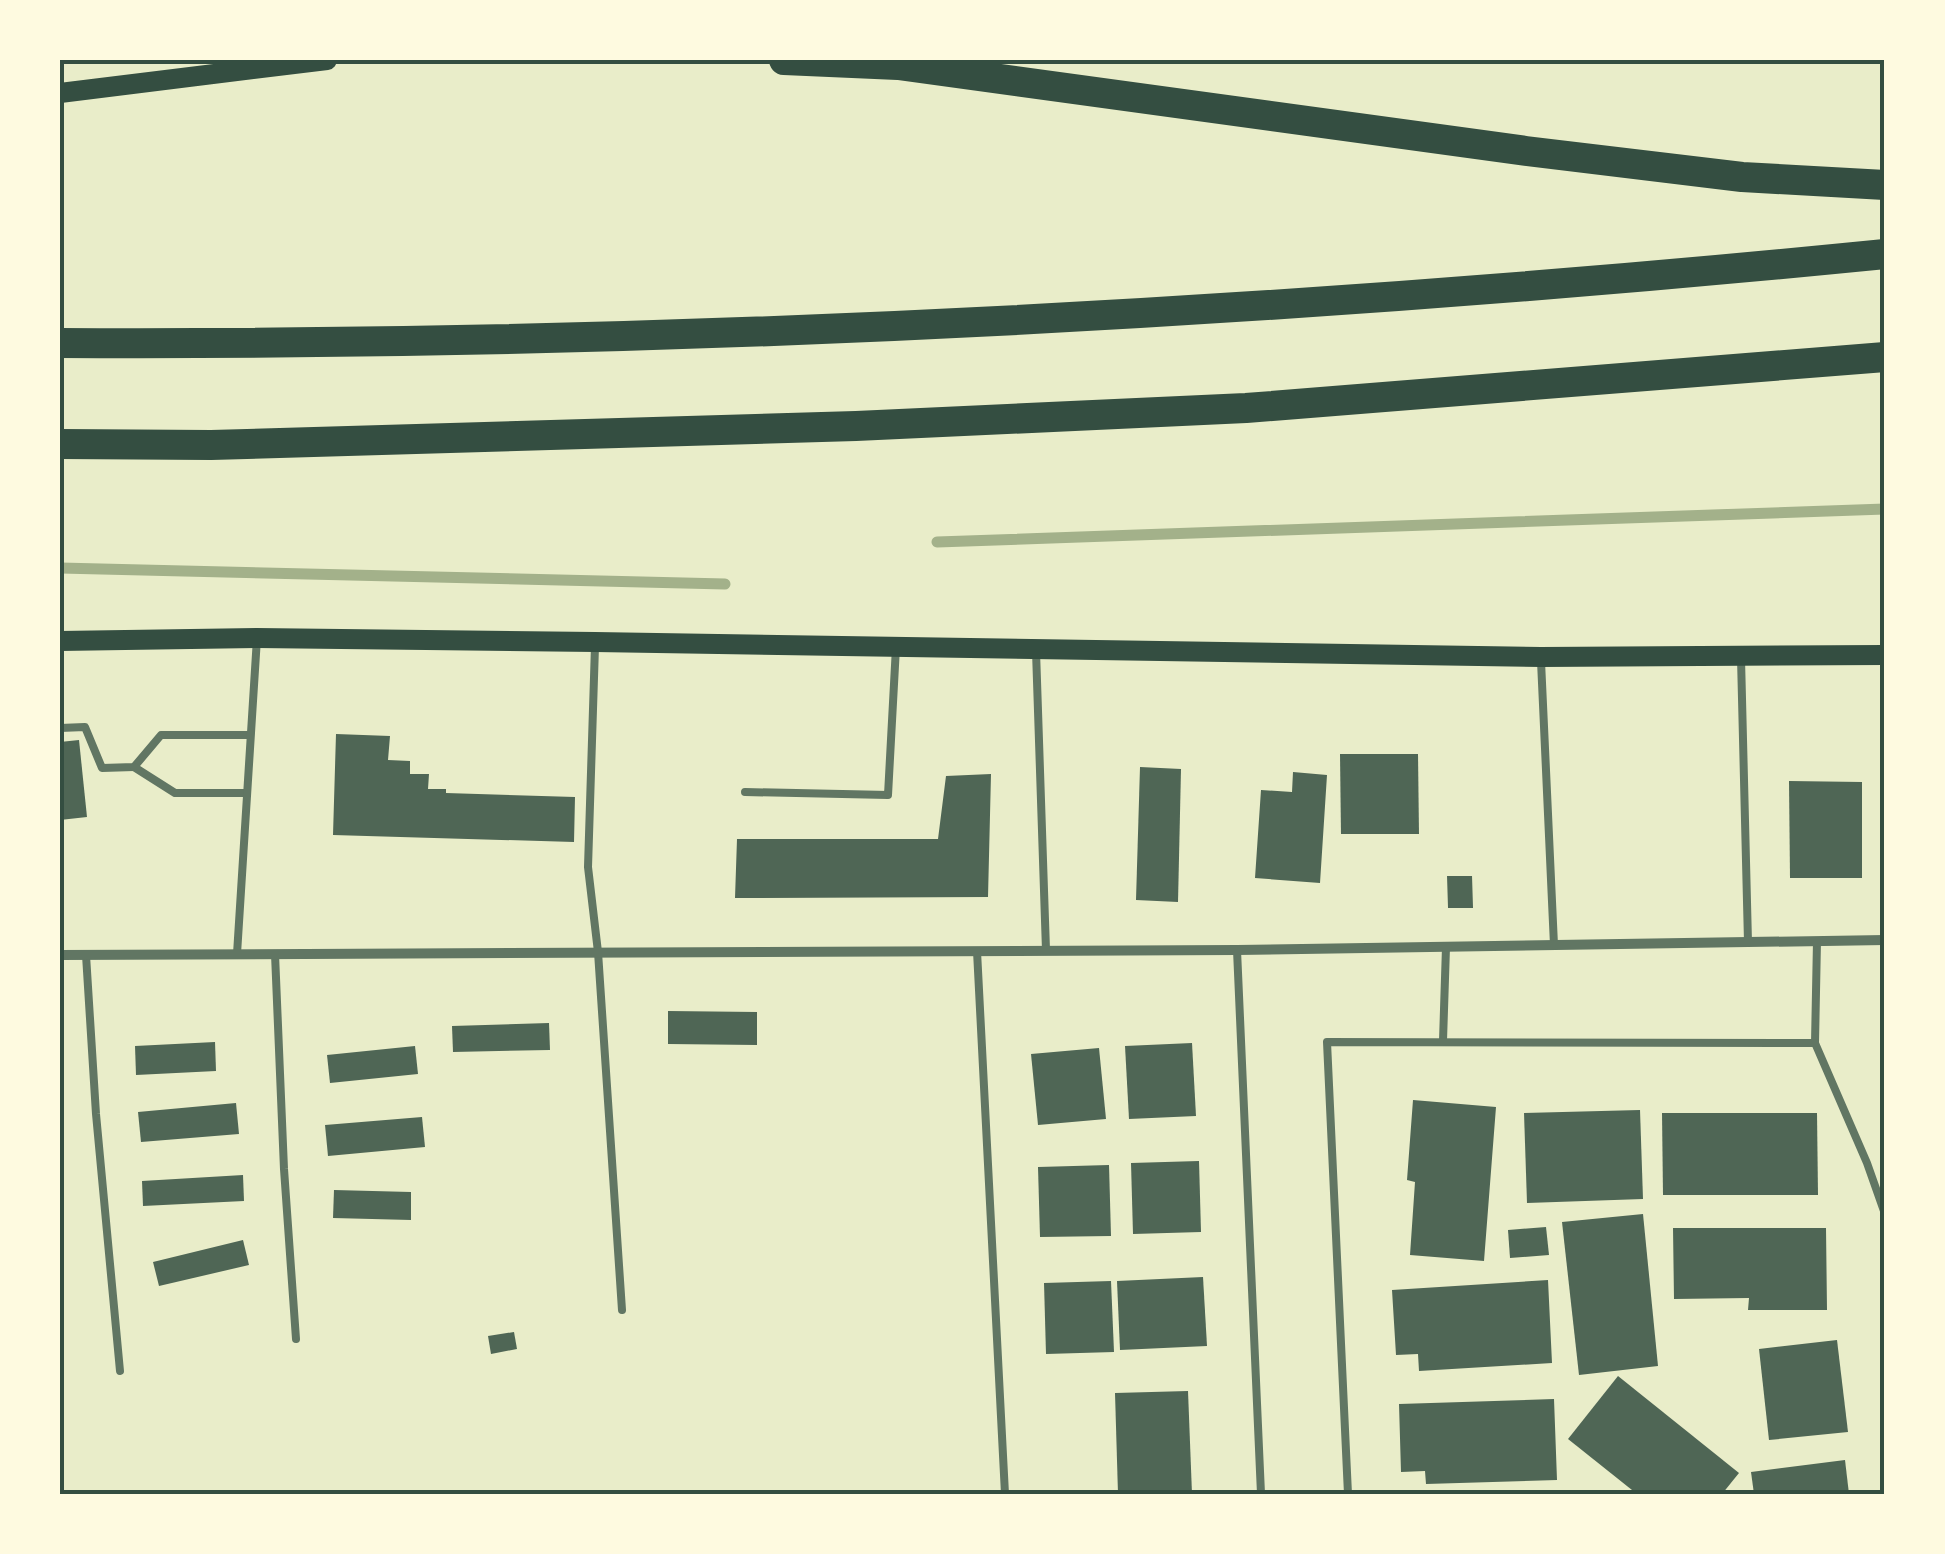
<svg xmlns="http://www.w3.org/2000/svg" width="1945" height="1554" font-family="Poppins,sans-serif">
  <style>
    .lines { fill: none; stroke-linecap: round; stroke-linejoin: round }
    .stream { stroke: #a3b18a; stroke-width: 11 }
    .building { fill: #4f6655 }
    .service { stroke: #617663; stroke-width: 8 }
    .minor { stroke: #617663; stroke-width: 10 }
    .secondary { stroke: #344e41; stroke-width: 20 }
    .motorway { stroke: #344e41; stroke-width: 30 }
    .neatline { fill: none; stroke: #344e41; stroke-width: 4 }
  </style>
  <rect width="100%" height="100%" fill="#e9edc9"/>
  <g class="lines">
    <g class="stream">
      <polyline points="937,542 1885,509"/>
      <polyline points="60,568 725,584"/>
    </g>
  </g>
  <g class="building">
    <polygon points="336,734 390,736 388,760 410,761 410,774 429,774 428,789 446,789 446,793 575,797 574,842 333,835"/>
    <polygon points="79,740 87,817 60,820 60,742"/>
    <polygon points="1340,754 1418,754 1419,834 1341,834"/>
    <polygon points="1140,767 1181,769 1178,902 1136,900"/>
    <polygon points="1293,772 1327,775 1320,883 1255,878 1261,790 1292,792"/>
    <polygon points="991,774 988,897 735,898 737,839 938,839 946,776"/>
    <polygon points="1789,781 1862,782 1862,878 1790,878"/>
    <polygon points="1447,876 1472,876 1473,908 1448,908"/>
    <polygon points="668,1011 757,1012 757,1045 668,1044"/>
    <polygon points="549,1023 550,1050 453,1052 452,1026"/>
    <polygon points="215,1042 216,1071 136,1075 135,1046"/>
    <polygon points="1192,1043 1196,1116 1129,1119 1125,1046"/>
    <polygon points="415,1046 418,1074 330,1083 327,1055"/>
    <polygon points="1099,1048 1106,1119 1038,1125 1031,1054"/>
    <polygon points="1413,1100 1496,1107 1484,1261 1410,1255 1415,1182 1407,1180"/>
    <polygon points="236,1103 239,1134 141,1142 138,1112"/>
    <polygon points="1640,1110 1643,1199 1527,1203 1524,1113"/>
    <polygon points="1662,1113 1817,1113 1818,1195 1663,1195"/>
    <polygon points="422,1117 425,1147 328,1156 325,1125"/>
    <polygon points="1199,1161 1201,1232 1133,1234 1131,1163"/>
    <polygon points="1109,1165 1111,1236 1040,1237 1038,1167"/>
    <polygon points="243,1175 244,1201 143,1206 142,1181"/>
    <polygon points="334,1190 411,1192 411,1220 333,1218"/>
    <polygon points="1643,1214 1658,1366 1579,1375 1562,1222"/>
    <polygon points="1546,1227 1549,1255 1510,1258 1508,1230"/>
    <polygon points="1673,1228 1826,1228 1827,1310 1748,1310 1749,1298 1674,1299"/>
    <polygon points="243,1240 249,1265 159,1286 153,1262"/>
    <polygon points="1203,1277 1207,1346 1120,1350 1117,1281"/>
    <polygon points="1548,1280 1552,1363 1419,1371 1418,1354 1396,1355 1392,1290"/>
    <polygon points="1111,1281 1114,1352 1046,1354 1044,1283"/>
    <polygon points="514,1332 517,1349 491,1354 488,1336"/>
    <polygon points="1837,1340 1848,1432 1769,1440 1759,1349"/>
    <polygon points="1618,1376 1739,1473 1722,1494 1637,1494 1568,1439"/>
    <polygon points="1188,1391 1192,1494 1118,1494 1115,1393"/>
    <polygon points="1554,1399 1557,1480 1426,1484 1425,1471 1401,1472 1399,1404"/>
    <polygon points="1845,1460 1849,1494 1754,1494 1751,1472"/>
  </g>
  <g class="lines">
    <g class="service">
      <polyline points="595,646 588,867 598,952 622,1310"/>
      <polyline points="1036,651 1046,950"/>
      <polyline points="1741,658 1748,942"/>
      <polyline points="1541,661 1554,945"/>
      <polyline points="60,728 85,727 102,768 134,767 161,735 250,735"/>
      <polyline points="134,767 175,793 245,793"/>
      <polyline points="745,792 888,795 896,647"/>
      <polyline points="1817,941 1815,1043 1867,1163 1885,1214"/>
      <polyline points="1237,950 1261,1494"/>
      <polyline points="977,951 1005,1494"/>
      <polyline points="237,954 257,638"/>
      <polyline points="275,954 284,1169 296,1339"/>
      <polyline points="86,955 96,1114 120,1371"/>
      <polyline points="1443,1041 1446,947"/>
      <polyline points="1348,1494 1327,1042 1815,1043"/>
    </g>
    <polyline class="minor" points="60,955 1237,950 1885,940"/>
    <g class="secondary">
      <polyline points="60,93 327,60"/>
      <polyline points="60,641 257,638 595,642 1541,657 1885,655"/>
    </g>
    <g class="motorway">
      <polyline points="784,60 898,65 1526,151 1742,177 1885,185"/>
      <path d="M 60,343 C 668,346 1280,314 1885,254"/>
      <polyline points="60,444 211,445 856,426 1246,408 1885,357"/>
    </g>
  </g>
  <rect width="1945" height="1554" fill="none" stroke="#fefae0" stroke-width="125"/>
  <rect x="62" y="62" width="1820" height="1430" class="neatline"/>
</svg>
